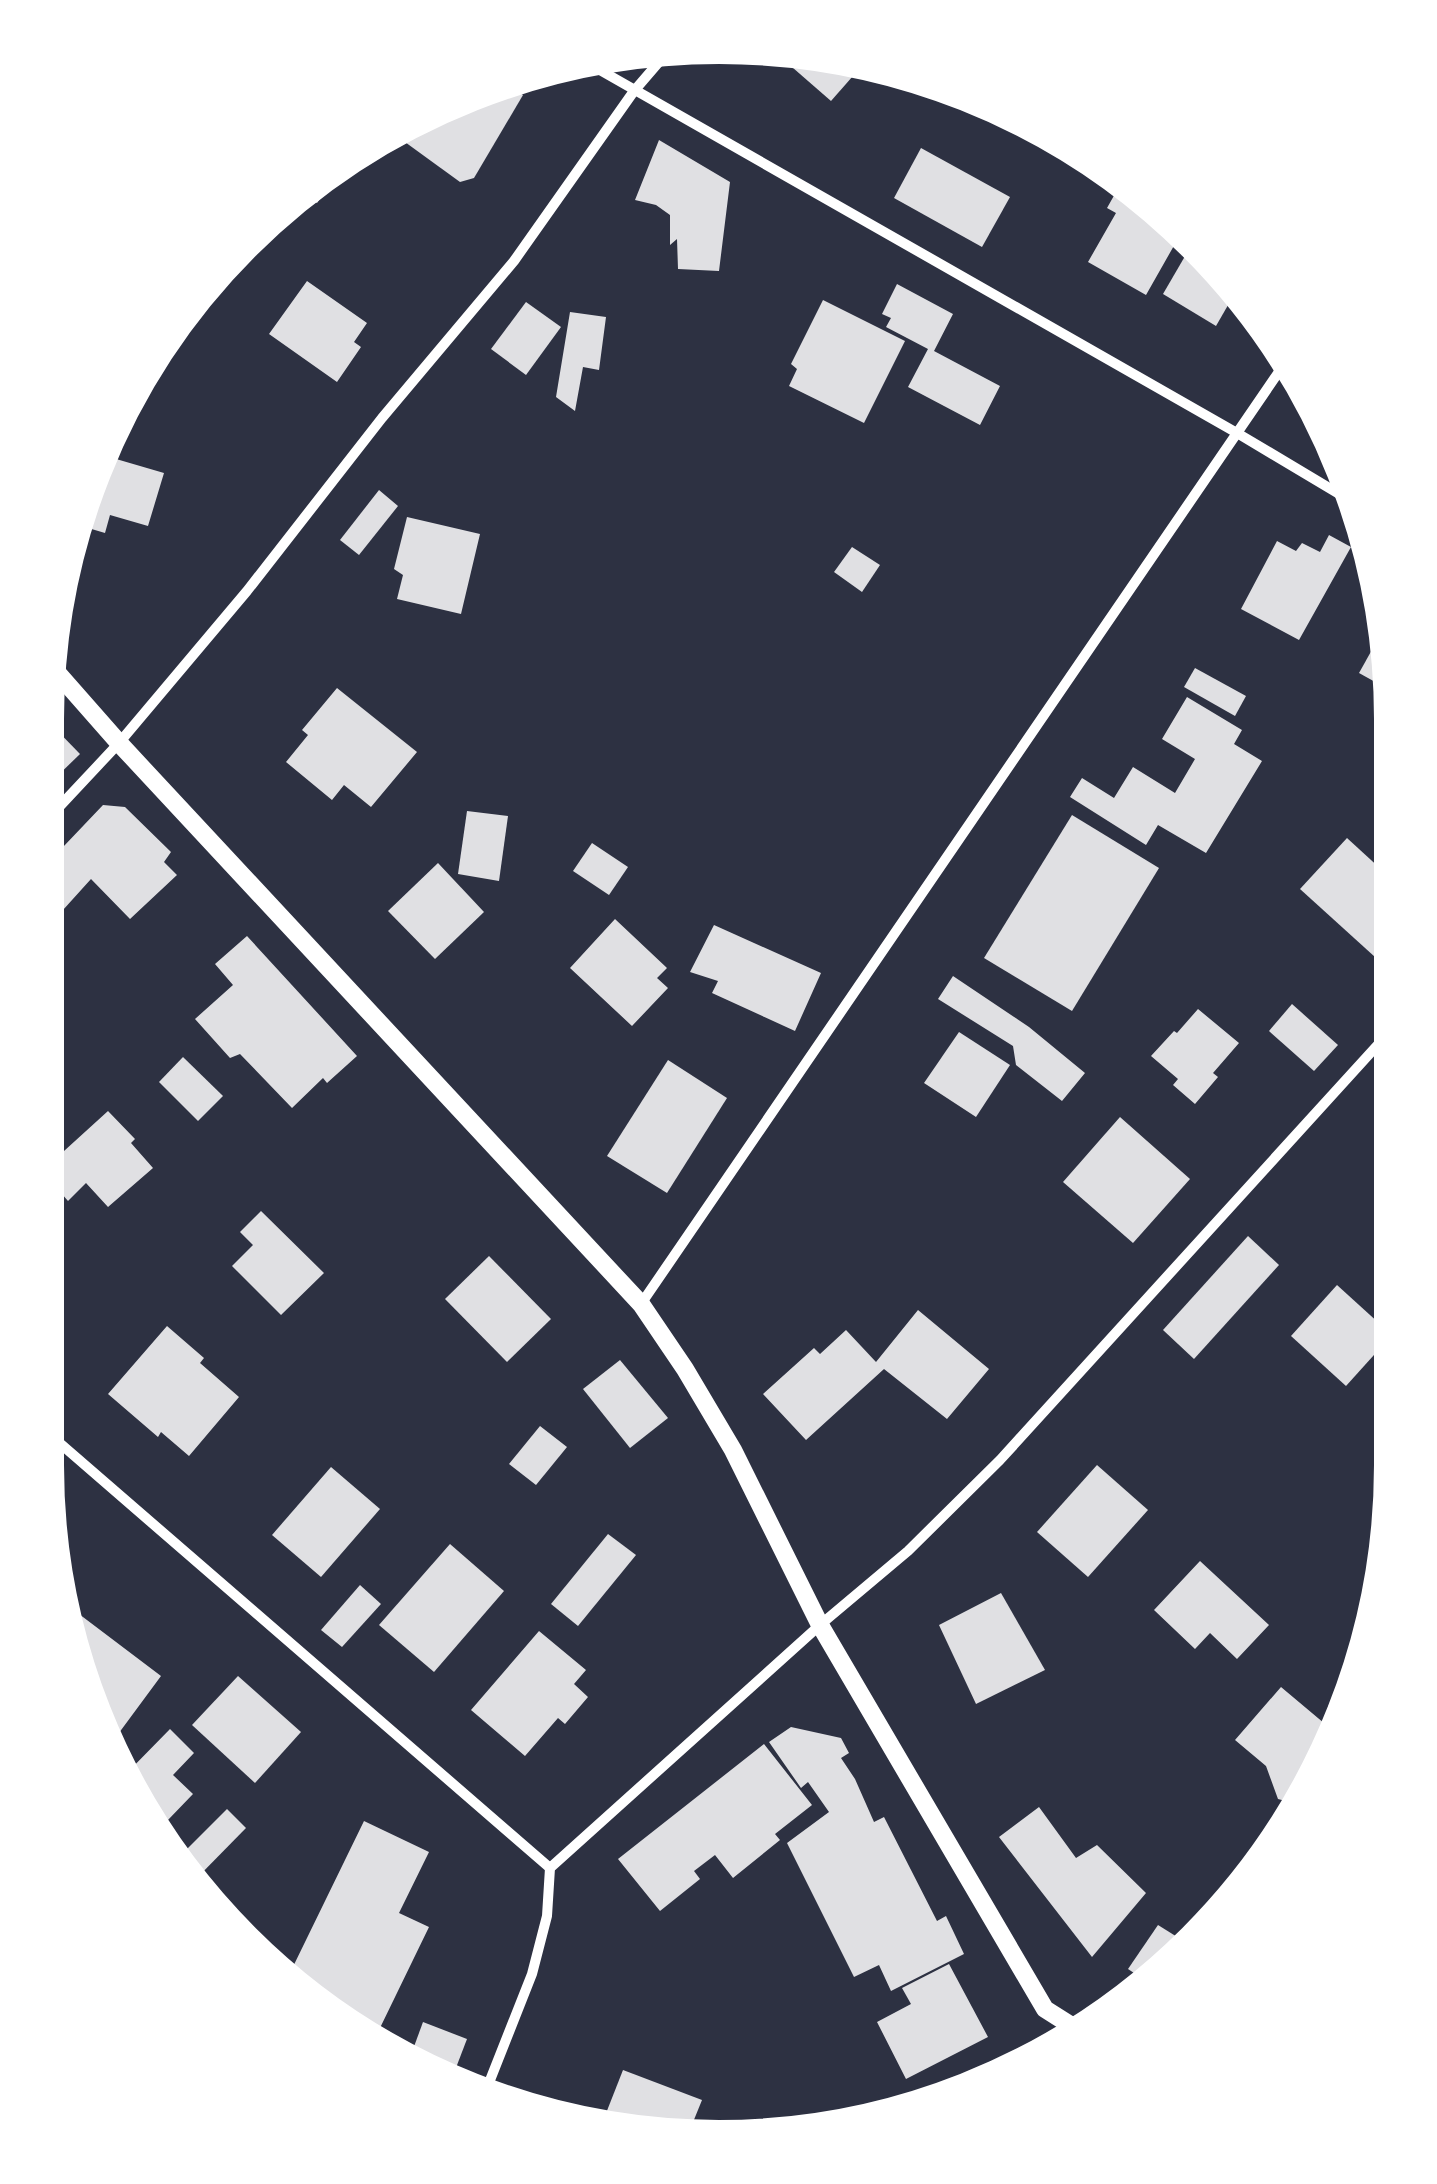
<svg xmlns="http://www.w3.org/2000/svg" width="1437" height="2184" font-family="'Golos Text',sans-serif">
  <style>
    .building { fill: #e0e0e3 }
    .lines { fill: none; stroke-linecap: round; stroke-linejoin: round }
    .minor { stroke: #fff; stroke-width: 10 }
    .tertiary { stroke: #fff; stroke-width: 18 }
    .rim { fill: none; stroke: #fff; stroke-width: 12 }
  </style>
  <rect width="100%" height="100%" fill="#2d3142"/>
  <g class="building">
    <polygon points="784,45 808,46 867,60 831,101 777,54"/>
    <polygon points="499,80 523,95 474,178 460,182 387,129 419,110"/>
    <polygon points="659,140 730,182 719,271 678,269 677,239 670,245 670,215 656,205 635,200"/>
    <polygon points="921,148 1010,197 982,247 894,198"/>
    <polygon points="345,156 349,159 317,203 305,196 299,206 286,198 306,180"/>
    <polygon points="1120,185 1171,213 1184,228 1146,295 1088,262 1116,213 1107,208"/>
    <polygon points="1195,239 1239,286 1216,326 1163,294"/>
    <polygon points="307,281 367,323 354,342 361,347 337,382 269,334"/>
    <polygon points="897,284 953,314 934,351 1000,386 980,425 908,387 928,349 886,327 891,318 882,314"/>
    <polygon points="823,300 905,341 864,423 789,386 797,369 791,364"/>
    <polygon points="526,302 561,327 526,375 491,349"/>
    <polygon points="570,312 606,317 599,370 583,367 575,411 556,397"/>
    <polygon points="99,454 164,473 148,526 110,515 105,533 78,525"/>
    <polygon points="379,490 398,506 359,555 340,540"/>
    <polygon points="407,517 480,534 461,614 397,599 403,575 394,569"/>
    <polygon points="1329,535 1351,547 1299,640 1241,609 1277,541 1296,551 1302,543 1320,552"/>
    <polygon points="852,547 880,565 862,592 834,572"/>
    <polygon points="1387,623 1396,675 1395,693 1359,673"/>
    <polygon points="1195,668 1246,696 1235,716 1184,687"/>
    <polygon points="337,688 417,752 371,807 344,785 332,800 286,762 308,735 302,730"/>
    <polygon points="1187,697 1242,730 1234,744 1262,761 1206,853 1158,825 1146,845 1070,797 1082,778 1114,798 1133,767 1175,793 1195,759 1162,739"/>
    <polygon points="45,718 80,754 45,788"/>
    <polygon points="103,805 125,807 171,852 164,862 177,875 130,919 91,879 44,931 44,867"/>
    <polygon points="467,811 508,816 499,881 458,874"/>
    <polygon points="1072,815 1159,868 1072,1011 984,958"/>
    <polygon points="1347,838 1395,882 1394,958 1386,967 1300,889"/>
    <polygon points="592,843 628,867 609,895 573,871"/>
    <polygon points="438,863 484,912 435,959 388,911"/>
    <polygon points="615,919 667,968 657,978 668,988 632,1026 570,968"/>
    <polygon points="714,925 821,973 795,1031 712,993 718,981 690,972"/>
    <polygon points="247,936 357,1056 327,1083 323,1078 292,1108 240,1054 230,1058 195,1019 233,985 215,964"/>
    <polygon points="953,976 1029,1027 1085,1073 1062,1101 1016,1065 1013,1046 938,999"/>
    <polygon points="1292,1004 1338,1045 1314,1071 1269,1031"/>
    <polygon points="1198,1009 1239,1043 1213,1073 1218,1077 1195,1104 1173,1085 1178,1079 1151,1056 1174,1031 1177,1033"/>
    <polygon points="959,1032 1010,1065 976,1117 924,1083"/>
    <polygon points="183,1057 223,1096 198,1121 159,1082"/>
    <polygon points="668,1060 727,1098 667,1193 607,1156"/>
    <polygon points="1393,1087 1393,1120 1377,1106"/>
    <polygon points="108,1111 135,1139 131,1143 153,1168 108,1207 86,1183 68,1201 42,1171"/>
    <polygon points="1120,1117 1190,1179 1133,1243 1063,1182"/>
    <polygon points="261,1211 324,1273 281,1315 232,1266 253,1245 240,1232"/>
    <polygon points="1248,1236 1279,1265 1194,1359 1163,1330"/>
    <polygon points="489,1256 551,1319 507,1362 445,1299"/>
    <polygon points="1337,1285 1392,1335 1346,1386 1291,1336"/>
    <polygon points="918,1310 989,1369 947,1419 884,1369 806,1440 763,1394 814,1348 820,1354 846,1330 876,1362"/>
    <polygon points="167,1326 204,1358 200,1363 239,1397 189,1456 161,1432 158,1437 108,1394"/>
    <polygon points="620,1360 668,1418 630,1448 583,1389"/>
    <polygon points="540,1426 567,1447 536,1485 509,1464"/>
    <polygon points="1097,1465 1148,1510 1088,1577 1037,1532"/>
    <polygon points="331,1467 380,1509 321,1577 272,1535"/>
    <polygon points="608,1534 636,1555 578,1626 551,1604"/>
    <polygon points="450,1544 504,1591 434,1672 379,1625"/>
    <polygon points="1200,1561 1269,1625 1237,1659 1210,1633 1195,1649 1154,1610"/>
    <polygon points="360,1585 381,1604 342,1647 321,1630"/>
    <polygon points="1001,1593 1045,1670 976,1704 939,1625"/>
    <polygon points="79,1614 161,1676 113,1741 131,1761 120,1772 76,1683 67,1629"/>
    <polygon points="539,1631 586,1670 574,1684 588,1697 565,1724 558,1718 525,1756 471,1710"/>
    <polygon points="238,1676 301,1732 255,1783 192,1725"/>
    <polygon points="1281,1687 1337,1734 1327,1765 1301,1805 1278,1799 1266,1766 1235,1740"/>
    <polygon points="791,1727 841,1738 849,1753 841,1758 855,1779 874,1822 884,1817 937,1921 946,1916 964,1954 891,1991 879,1965 854,1977 787,1843 829,1812 808,1782 801,1788 769,1742"/>
    <polygon points="170,1729 194,1753 173,1775 193,1794 167,1821 123,1777"/>
    <polygon points="764,1744 812,1805 775,1834 780,1840 733,1878 715,1855 694,1871 700,1879 660,1911 618,1859"/>
    <polygon points="1039,1807 1076,1858 1097,1845 1146,1893 1092,1957 999,1837"/>
    <polygon points="227,1809 246,1828 192,1883 173,1863"/>
    <polygon points="364,1821 429,1852 399,1913 429,1927 379,2030 357,2034 305,2003 291,1989 287,1979"/>
    <polygon points="1158,1925 1190,1945 1146,1981 1128,1969"/>
    <polygon points="949,1964 988,2037 906,2079 877,2022 911,2004 902,1988"/>
    <polygon points="423,2022 467,2039 449,2086 408,2063"/>
    <polygon points="623,2070 702,2100 685,2142 675,2143 601,2126"/>
  </g>
  <g class="lines">
    <g class="minor">
      <polyline points="577,57 1237,433 1361,507"/>
      <polyline points="45,822 119,743 247,591 382,418 514,261 634,91 677,41"/>
      <polyline points="641,1304 1289,357"/>
      <polyline points="40,1426 550,1868"/>
      <polyline points="483,2098 532,1974 547,1916 550,1868 820,1625 908,1551 1000,1460 1394,1027"/>
    </g>
    <polyline class="tertiary" points="46,660 119,743 641,1304 685,1369 733,1450 820,1625 1045,2009 1083,2033"/>
  </g>
  <path d="M0 0H1437V2184H0ZM719 58H719A661 661 0 0 1 1380 719V1465A661 661 0 0 1 719 2126H719A661 661 0 0 1 58 1465V719A661 661 0 0 1 719 58Z" fill="#fff" fill-rule="evenodd"/>
  <path class="rim" d="M719 58H719A661 661 0 0 1 1380 719V1465A661 661 0 0 1 719 2126H719A661 661 0 0 1 58 1465V719A661 661 0 0 1 719 58Z"/>
</svg>
